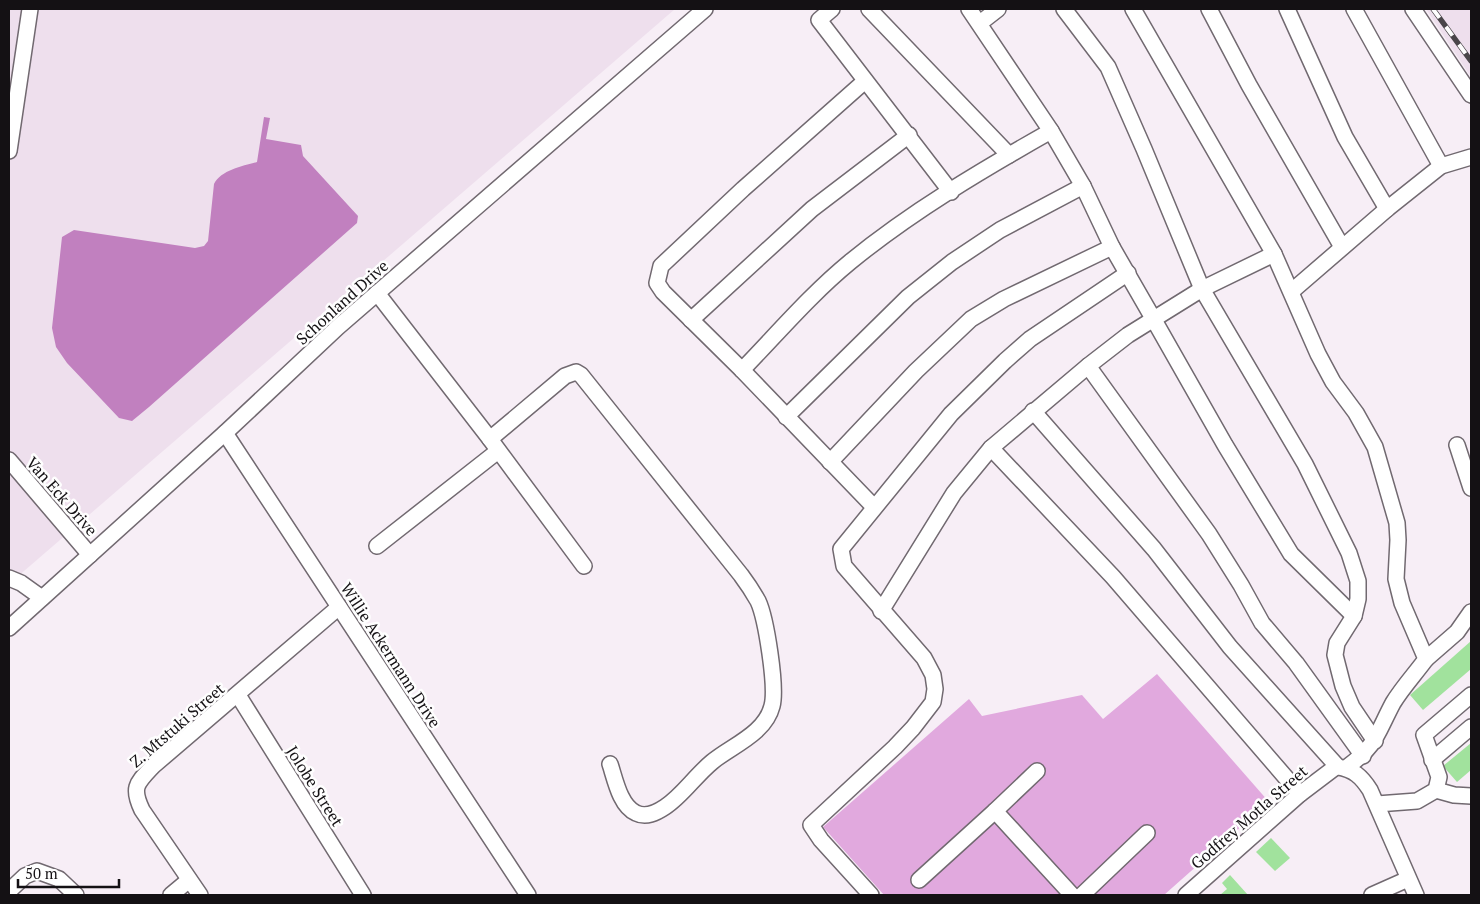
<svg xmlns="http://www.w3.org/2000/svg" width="1480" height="904" font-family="'PT Serif',serif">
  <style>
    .built { fill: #eedfed }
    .green { fill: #e1a9de }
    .water { fill: #c180bf }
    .building { fill: #a1e29d }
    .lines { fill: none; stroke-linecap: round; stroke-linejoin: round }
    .minor-casing { stroke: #716970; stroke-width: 18 }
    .minor { stroke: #fff; stroke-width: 15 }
    .rail-casing { stroke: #494549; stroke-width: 5.5 }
    .rail { stroke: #fefefe; stroke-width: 4; stroke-dasharray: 11; stroke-linecap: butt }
    .labels { text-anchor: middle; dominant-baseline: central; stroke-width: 5; stroke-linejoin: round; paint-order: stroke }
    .street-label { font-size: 16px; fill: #141114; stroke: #fefefe }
  </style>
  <rect width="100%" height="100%" fill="#f7eef6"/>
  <g class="built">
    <polygon points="9,9 675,9 9,584"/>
    <polygon points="1426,9 1471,9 1471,77"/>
  </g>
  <polygon class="green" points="1157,674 1269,802 1164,895 884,895 823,827 969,699 982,716 1082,695 1103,719"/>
  <path class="water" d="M 264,117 L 270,118 L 266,139 L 301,145 L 303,156 L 358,216 L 357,223 L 149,407 L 132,421 L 119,418 L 67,363 L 56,347 L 52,328 L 62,237 L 74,230 L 195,248 L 204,246 L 208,241 L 214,184 C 221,170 243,166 257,162 Z"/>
  <g class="building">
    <polygon points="1471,641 1471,669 1423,710 1410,695"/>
    <polygon points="1471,743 1471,770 1457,782 1443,766"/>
    <polygon points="1271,838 1290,858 1275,871 1256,852"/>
    <polygon points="1230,875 1248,895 1220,895 1227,889 1222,883"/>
  </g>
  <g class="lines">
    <g class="minor-casing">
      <g id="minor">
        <polyline points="832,9 819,20 951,192"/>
        <polyline points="869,9 1009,155"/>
        <polyline points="969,9 1051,131"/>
        <polyline points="1064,9 1108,67 1144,149 1202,289 1305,464 1349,553 1358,581 1358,599 1354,616 1337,643 1335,655 1343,686 1352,707 1375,741"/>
        <path d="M 1133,9 L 1274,254 L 1318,354 L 1333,382 L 1356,413 L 1375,447 L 1397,523 L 1398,540 L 1396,579 L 1402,603 L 1426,659 C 1415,674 1402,688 1393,703 C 1376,735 1377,745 1346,768"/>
        <polyline points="1209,9 1249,85 1342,247"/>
        <polyline points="1287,9 1345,137 1387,209"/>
        <polyline points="1354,9 1441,166"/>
        <polyline points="1413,9 1471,95"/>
        <polyline points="980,23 998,9"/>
        <polyline points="865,81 743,189 661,266 657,283 663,292 742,370 874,507"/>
        <polyline points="9,151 30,9"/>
        <polyline points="1292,291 1387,209 1441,166 1471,157"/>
        <polyline points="377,293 490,439 584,566"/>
        <polyline points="691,320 812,209 909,135"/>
        <polyline points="1088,366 1209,534 1241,585 1262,623 1296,663 1363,756"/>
        <path d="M 742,370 C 777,334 811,294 850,262 C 911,212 982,170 1051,131 L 1083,186 L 1112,247 L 1154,320 L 1225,445 L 1291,554 L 1354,616"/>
        <polyline points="1033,411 1154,549 1230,647 1337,766"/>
        <polyline points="786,417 908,297 952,262 1000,230 1083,186"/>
        <polyline points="225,433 528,895"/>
        <path d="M 490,439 L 565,376 L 576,372 L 581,375 L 741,575 C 747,583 753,592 758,601 C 766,618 777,687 772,706 C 765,734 731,746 712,762 C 695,776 682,796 665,807 C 656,813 646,818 636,813 C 620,806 615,779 610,764"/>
        <polyline points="1457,445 1471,488"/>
        <polyline points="991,448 1113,577 1300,794"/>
        <polyline points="9,460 90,555"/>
        <polyline points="830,462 916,371 971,319 1004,299 1112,247"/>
        <polyline points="377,546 498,451"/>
        <polyline points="9,578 21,583 42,598"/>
        <polyline points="881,611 954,493 991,448 1088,366 1128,335 1202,289 1274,254"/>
        <polyline points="9,628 225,433 338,327 705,9"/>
        <polyline points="1426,659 1457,632 1471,612"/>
        <polyline points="238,695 363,895"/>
        <polyline points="1432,760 1471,727"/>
        <path d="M 1338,767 C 1354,770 1361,776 1370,790 L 1416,895"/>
        <polyline points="1037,771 995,811 1072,895"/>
        <polyline points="1436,790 1454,795 1471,796"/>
        <polyline points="1377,804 1417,801 1436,790 1439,777 1424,735 1471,695"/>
        <polyline points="919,880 995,811"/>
        <polyline points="9,891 25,876 37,871 59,879 76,895"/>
        <polyline points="171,895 189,880"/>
        <path d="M 200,895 L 142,810 C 131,787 137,783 153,766 L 339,607"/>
        <polyline points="871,895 821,840 811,825 895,747 913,728 933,702 935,689 933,675 924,658 844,566 841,549 951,414 1005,361 1030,339 1128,273"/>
        <polyline points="1082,895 1147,833"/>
        <polyline points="1186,895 1300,794 1337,766"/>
        <polyline points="1372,895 1408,879"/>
      </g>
    </g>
    <use href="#minor" class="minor"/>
    <g class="rail-casing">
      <polyline id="rail" points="1433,9 1471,61"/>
    </g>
    <use href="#rail" class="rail"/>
  </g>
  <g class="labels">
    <g class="street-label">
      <text transform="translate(342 302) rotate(-42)">Schonland Drive</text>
      <text transform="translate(62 496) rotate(49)">Van Eck Drive</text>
      <text transform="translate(391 655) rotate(57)">Willie Ackermann Drive</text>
      <text transform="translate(177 725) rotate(-41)">Z. Mtstuki Street</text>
      <text transform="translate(315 786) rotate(58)">Jolobe Street</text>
      <text transform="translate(1249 817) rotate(-41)">Godfrey Motla Street</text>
    </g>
  </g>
  <rect width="1480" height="904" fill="none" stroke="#141114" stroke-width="20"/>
  <path d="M18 879v8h101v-8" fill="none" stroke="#141114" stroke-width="2.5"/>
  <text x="25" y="879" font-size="15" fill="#141114" stroke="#fefefe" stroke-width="4" paint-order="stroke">50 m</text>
</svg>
